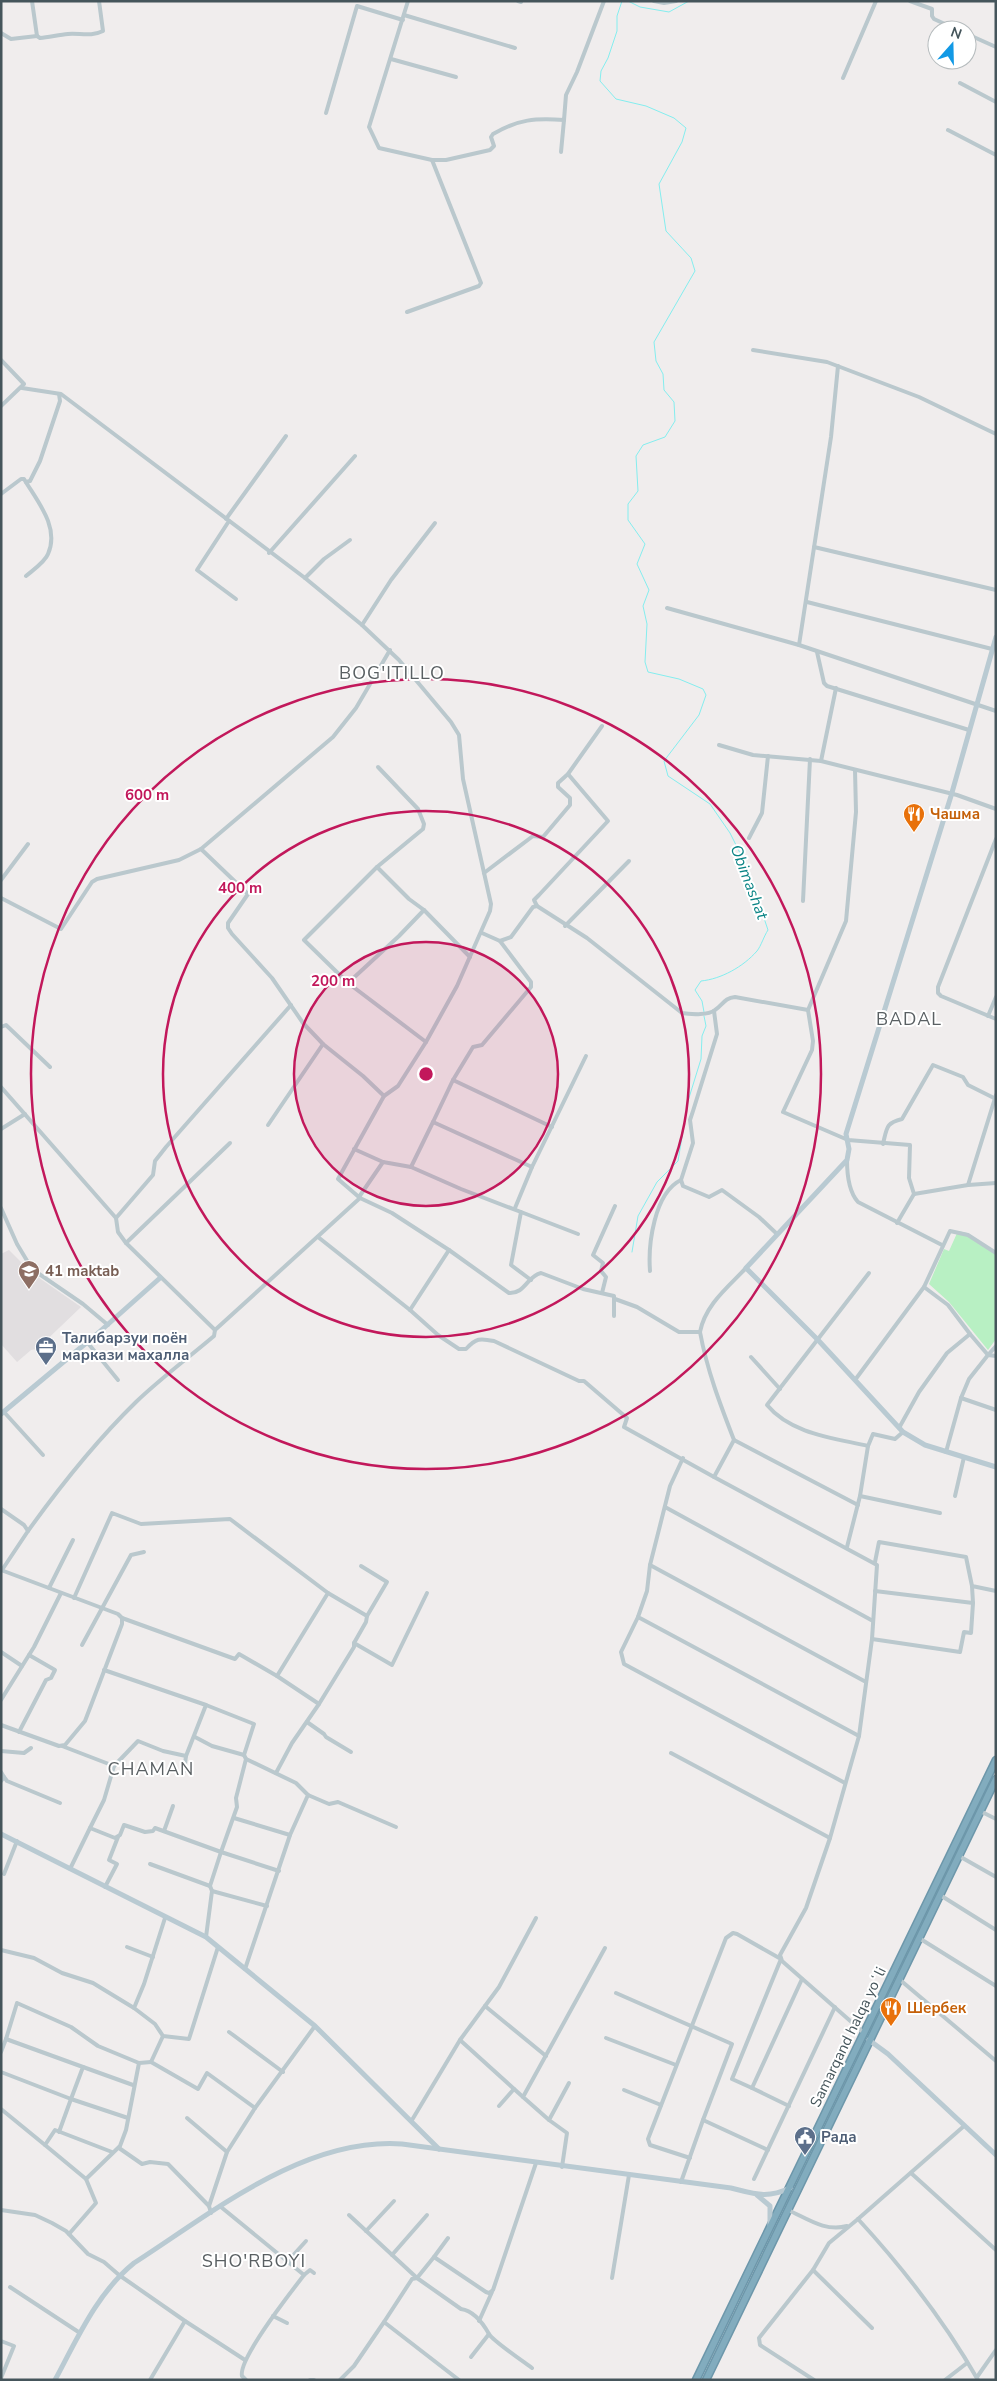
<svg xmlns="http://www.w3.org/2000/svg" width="997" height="2381" font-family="'Nunito Sans',sans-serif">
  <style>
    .education { fill: #e1dee0 }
    .green { fill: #b8f0c3 }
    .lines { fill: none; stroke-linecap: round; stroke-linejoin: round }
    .stream { stroke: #84eeef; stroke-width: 1 }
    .highway-casing { stroke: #6d97aa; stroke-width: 9 }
    .street { stroke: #bac8cd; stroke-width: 4 }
    .secondary { stroke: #b9cad2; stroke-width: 5 }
    .highway { stroke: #82acbe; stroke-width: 6 }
    .ring { fill: none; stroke: #c2185b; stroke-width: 2.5 }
    .labels { text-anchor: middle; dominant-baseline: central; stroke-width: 4; stroke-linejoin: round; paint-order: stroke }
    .food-label { font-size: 15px; font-weight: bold; fill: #c56008; stroke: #fff; text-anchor: start }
    .education-label { font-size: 15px; font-weight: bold; fill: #785e54; stroke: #fff; text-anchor: start }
    .service-label { font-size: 15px; font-weight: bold; fill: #4e5e75; stroke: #fff; text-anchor: start }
    .street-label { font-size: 15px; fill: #45555b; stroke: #fff }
    .water-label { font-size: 16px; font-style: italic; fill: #0a8485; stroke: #fff }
    .quarter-label { font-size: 18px; letter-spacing: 1px; fill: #595f62; stroke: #fff }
    .centre { fill: #c2185b; stroke: #fff; stroke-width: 2.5 }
    .ring-label { font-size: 15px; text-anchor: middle; font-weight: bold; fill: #c2185b; stroke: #fff; stroke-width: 4; stroke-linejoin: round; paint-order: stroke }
  </style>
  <rect width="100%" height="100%" fill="#f0eded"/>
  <polygon class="education" points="9,1250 32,1273 81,1307 37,1349 31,1350 17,1362 1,1344 1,1254"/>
  <polygon class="green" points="958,1231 967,1233 996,1254 996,1339 988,1350 949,1302 929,1284 944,1249 949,1251"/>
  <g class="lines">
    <g class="stream">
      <path d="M 622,1 L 617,16 L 617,31 L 608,58 L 601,71 L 600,81 L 616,99 L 646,106 L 674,118 L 686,128 L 682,142 L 659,184 L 666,231 L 691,258 L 695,271 L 654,342 L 656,361 L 663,374 L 664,390 L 674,402 L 675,421 L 665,437 L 643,445 L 636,456 L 638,491 L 628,504 L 628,520 L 645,544 L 637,564 L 649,590 L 643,606 L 647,624 L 645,662 L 648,672 L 679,679 L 703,689 L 706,695 L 699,715 L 664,761 L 668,776 L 710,804 L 730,833 L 746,865 L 768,930 C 764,936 761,946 757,951 C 743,967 721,979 701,981 L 695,990 L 702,1001 L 704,1012"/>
      <polyline points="628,1 640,7 669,12 689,1"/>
      <polyline points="632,1252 638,1216 657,1182 678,1161 688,1101 701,1059 702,1036 706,1026 704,1016"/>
    </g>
    <g class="highway-casing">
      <g id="highway">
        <polyline points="696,2380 996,1760"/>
        <polyline points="706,2380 996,1779"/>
      </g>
    </g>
    <g class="street">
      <path d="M 408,1 L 369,127 L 379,148 L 432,160 L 446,160 L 490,150 L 494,146 L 491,137 L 493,134 C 519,119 535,118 564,120 L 566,95 L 577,72 L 604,1"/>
      <polyline points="518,1 521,2"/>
      <polyline points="654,1 664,3 676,1"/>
      <polyline points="910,1 932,9 932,16 934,19 958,30"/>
      <polyline points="404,15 515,48"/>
      <polyline points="1,33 11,39 37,36 32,1"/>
      <polyline points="967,34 996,47"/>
      <path d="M 37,36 L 40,38 C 49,37 59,35 68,34 C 80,33 91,37 103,31 L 99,1"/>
      <polyline points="391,59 456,77"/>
      <polyline points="843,78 876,1"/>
      <polyline points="960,83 996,102"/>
      <polyline points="326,113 357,6 403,20"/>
      <polyline points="948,130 996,155"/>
      <polyline points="561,152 564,120"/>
      <polyline points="407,312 479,286 481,283 432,160"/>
      <polyline points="753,350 827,362 919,397 996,434"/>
      <polyline points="1,360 24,384 1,406"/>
      <polyline points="22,388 61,394 305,578 362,625 399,660 451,722 459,735 463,779 491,904 490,911 457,986 426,1042 398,1086 384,1096 338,1179 360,1198 392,1213 449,1250 410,1310"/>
      <polyline points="26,482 30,481 40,461 60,401 59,394"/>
      <path d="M 1,494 L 21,479 L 24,479 C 37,501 60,527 48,554 C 45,562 33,570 26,576"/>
      <polyline points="226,519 286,436"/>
      <polyline points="229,521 197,570 236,599"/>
      <polyline points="814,547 996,590"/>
      <polyline points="269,553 355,456"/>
      <polyline points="305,578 324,559 350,540"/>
      <polyline points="807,602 992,649"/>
      <polyline points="667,608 799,645 996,711"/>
      <polyline points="362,625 391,580 435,523"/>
      <polyline points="799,645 831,437 838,366"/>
      <polyline points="817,652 824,683 827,686 969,730"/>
      <polyline points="719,745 753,755 821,761 957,795 996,809"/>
      <polyline points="821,761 836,688"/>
      <polyline points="855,770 856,812 846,921 808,1010 813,1041 812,1050 783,1112 848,1140 910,1145 909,1178 914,1194"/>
      <polyline points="749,838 762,813 768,756"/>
      <polyline points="996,839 938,987 938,993 941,996 996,1019"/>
      <polyline points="201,849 248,894 228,923 228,928 232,934 272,978 303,1023 323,1044 363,1076 384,1096"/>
      <polyline points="377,867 423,829 424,824 418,809 378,767"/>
      <polyline points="484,873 533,836 543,837 570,805 570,798 558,787 558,783 568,774 602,726"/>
      <polyline points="1,880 28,844"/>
      <polyline points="1,898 61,929 92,882 97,879 179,860 201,849 333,737 356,708 390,650"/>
      <polyline points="803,901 810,759"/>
      <polyline points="537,906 534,900 539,895 608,821 568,774"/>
      <polyline points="565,926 629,861"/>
      <path d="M 482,933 L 500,941 L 511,937 L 533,907 L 537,906 L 587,938 L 682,1013 C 692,1014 707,1016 715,1010 C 723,1005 724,998 735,997 L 808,1010"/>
      <polyline points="348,983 399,936 424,910"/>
      <polyline points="714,1011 717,1034 693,1111 690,1120 693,1143 681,1180 683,1186 709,1197 722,1190 759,1217 777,1234"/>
      <polyline points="988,1016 996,997"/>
      <polyline points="1,1027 6,1025 50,1067"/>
      <polyline points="426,1042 348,983 304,940 377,867 409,899 424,910 470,957"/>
      <polyline points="453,1080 552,1127"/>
      <polyline points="1,1087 116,1218 118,1232 126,1243 215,1330 360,1198"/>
      <polyline points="433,1122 453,1080 473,1047 482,1045 531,987 531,982 500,941"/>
      <polyline points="268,1125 323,1044"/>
      <polyline points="1,1129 25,1114"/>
      <path d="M 883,1144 C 887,1127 886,1123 902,1119 L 933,1065 L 963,1077 L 968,1085 L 994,1098"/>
      <polyline points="354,1149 383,1162 411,1167 461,1189 521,1212"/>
      <path d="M 847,1160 C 847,1173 849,1192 858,1202 L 942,1245"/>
      <polyline points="411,1167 433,1122 532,1167"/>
      <polyline points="968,1185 996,1095"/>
      <polyline points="914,1194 968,1185 996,1183"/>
      <polyline points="359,1197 383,1162"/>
      <polyline points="1,1208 17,1244 32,1269 83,1304 108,1325"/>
      <polyline points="515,1208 532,1167 586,1056"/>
      <polyline points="116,1218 153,1175 155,1161 166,1147 291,1005"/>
      <polyline points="897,1223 914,1194"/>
      <path d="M 318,1237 L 410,1310 L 438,1335 L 459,1349 L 466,1349 C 476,1338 480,1338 494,1341 L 579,1381 L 584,1381 L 627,1418 L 624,1427 L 714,1477"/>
      <polyline points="126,1243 230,1143"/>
      <path d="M 449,1250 L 509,1293 C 525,1294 527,1276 541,1273 L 583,1289 L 614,1296 L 614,1316"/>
      <path d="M 650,1271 C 648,1245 654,1193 681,1180"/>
      <path d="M 869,1273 L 767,1405 C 791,1434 834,1438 868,1446 L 873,1434 L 895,1439 L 903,1432"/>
      <polyline points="531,1280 511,1265 521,1212 578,1234"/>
      <polyline points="924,1287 948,1305 970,1334"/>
      <polyline points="602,1293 606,1277 601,1271 603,1263 593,1255 615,1206"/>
      <path d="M 615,1299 L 637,1307 L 679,1332 L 700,1332 C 707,1370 720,1404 734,1440 L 714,1477 L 877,1565 L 872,1639 L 859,1736 L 830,1838 L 806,1908 L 780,1955 L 782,1961 L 864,2033"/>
      <path d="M 700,1332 C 705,1305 728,1287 746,1268"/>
      <polyline points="87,1342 118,1380"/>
      <polyline points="751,1357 780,1389"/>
      <polyline points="855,1380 924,1287 950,1231 968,1235 996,1253"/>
      <polyline points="961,1398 996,1410"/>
      <polyline points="4,1412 43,1455"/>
      <polyline points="899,1428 919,1392 947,1353 970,1334 988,1355 996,1346"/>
      <polyline points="734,1440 858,1505"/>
      <polyline points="946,1452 961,1398 969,1379 988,1355 996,1356"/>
      <polyline points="683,1458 670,1486 650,1565 866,1682"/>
      <polyline points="860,1496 940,1513"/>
      <polyline points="955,1496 964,1457"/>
      <polyline points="665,1507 873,1621"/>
      <polyline points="1,1509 24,1525 28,1531 2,1570"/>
      <path d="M 28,1531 C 61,1485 95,1442 136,1402 C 160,1379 188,1358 214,1336 L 215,1330"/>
      <polyline points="847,1547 860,1496 868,1446"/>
      <polyline points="875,1562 879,1542 966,1557 972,1586 996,1591"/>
      <polyline points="650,1565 647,1591 638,1617 859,1736"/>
      <polyline points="361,1566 387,1582 367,1616"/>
      <polyline points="1,1570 118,1614 122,1618 122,1624 85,1721 65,1745 59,1746 1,1725"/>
      <polyline points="49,1588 73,1540"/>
      <polyline points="875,1591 973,1603 972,1586"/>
      <polyline points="328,1593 367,1616 366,1622 354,1643 392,1665 427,1593"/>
      <polyline points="74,1598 112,1513 141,1524 230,1519 328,1593 277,1676"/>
      <polyline points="638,1617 621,1652 624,1664 845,1783"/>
      <polyline points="122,1618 235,1659 239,1654 277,1676 319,1704 292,1743 276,1773"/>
      <polyline points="872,1639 960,1652 964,1632 971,1633 973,1603"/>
      <polyline points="82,1645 131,1555 144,1552"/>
      <polyline points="1,1652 22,1666"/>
      <polyline points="104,1670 206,1705 186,1756"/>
      <polyline points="1,1700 34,1647 61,1593"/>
      <polyline points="319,1704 354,1647 354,1643"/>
      <polyline points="307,1722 324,1734 326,1737 351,1752"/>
      <polyline points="19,1732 46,1680 51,1678 55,1670 29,1655"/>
      <polyline points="195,1737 212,1746 244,1755"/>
      <polyline points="62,1746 114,1766 138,1741 163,1751 186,1756 184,1771"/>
      <polyline points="1,1751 24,1753 31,1748"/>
      <polyline points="671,1753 830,1838"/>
      <polyline points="114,1766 104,1800 90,1828 115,1838 120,1835 124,1825 145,1832 153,1831 155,1828 221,1852 237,1807 236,1798 246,1759 244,1755 254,1724 206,1705"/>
      <polyline points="1,1772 4,1777 1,1781"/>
      <polyline points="4,1777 7,1781 60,1803"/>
      <polyline points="308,1795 329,1804 338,1802 396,1827"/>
      <polyline points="980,1811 996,1819"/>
      <polyline points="234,1818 290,1835"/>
      <polyline points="164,1831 173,1806"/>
      <polyline points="959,1856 996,1877"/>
      <polyline points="150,1864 210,1886"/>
      <polyline points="70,1869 90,1828"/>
      <polyline points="4,1874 17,1841"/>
      <polyline points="105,1887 117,1864 109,1860 118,1837"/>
      <polyline points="212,1891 267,1906"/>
      <polyline points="940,1895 996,1930"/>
      <polyline points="165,1918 144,1984 134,2008 155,2024 163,2036 189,2039 218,1947"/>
      <polyline points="536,1918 499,1987 485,2006 546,2056"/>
      <polyline points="206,1937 212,1891 210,1886 221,1852 279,1871"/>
      <polyline points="919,1938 996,1986"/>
      <polyline points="127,1947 153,1957"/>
      <polyline points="1,1950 34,1958 62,1973 93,1983 134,2008"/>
      <polyline points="245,1969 290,1835 308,1795 296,1783 246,1759"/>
      <polyline points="899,1979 996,2061"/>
      <polyline points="616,1993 732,2044 703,2120"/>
      <polyline points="229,2032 283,2072"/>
      <polyline points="163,2036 151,2062 198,2089 207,2073 255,2108"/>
      <polyline points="606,2038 676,2065"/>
      <polyline points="6,2039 17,2003 71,2027 98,2046 139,2063"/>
      <polyline points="460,2040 523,2097"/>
      <polyline points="1,2052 6,2039 83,2067 71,2099 1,2072"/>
      <polyline points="83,2067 133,2085"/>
      <polyline points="752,2088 789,2106"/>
      <polyline points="624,2090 661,2105"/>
      <polyline points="499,2106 514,2089"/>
      <polyline points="1,2109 45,2145"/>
      <polyline points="187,2118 227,2152"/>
      <polyline points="412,2120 460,2040 485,2006"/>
      <polyline points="549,2120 523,2097 605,1948"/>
      <path d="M 964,2126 L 858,2219 C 903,2268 945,2322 978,2380"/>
      <polyline points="59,2132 71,2099 128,2118"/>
      <polyline points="119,2148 142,2164 150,2162 168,2164 209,2206"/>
      <polyline points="112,2152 55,2130 45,2145 86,2179 120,2146 126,2130 139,2063 151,2062"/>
      <polyline points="690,2158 650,2145 648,2139 726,1938 733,1933 737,1934 781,1959 732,2079 752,2088 802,1979"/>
      <polyline points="562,2167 567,2133 549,2120 569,2083"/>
      <polyline points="911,2173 996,2250"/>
      <polyline points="754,2179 835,2007"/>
      <polyline points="681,2182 703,2120 768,2150"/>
      <path d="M 221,2207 L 304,2275 C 291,2292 238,2359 242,2376 L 246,2380"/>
      <polyline points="1,2210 35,2215 52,2223 66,2231 88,2254 104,2262 119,2275 185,2321 245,2360"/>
      <path d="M 788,2210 C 808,2219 825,2232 847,2226"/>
      <polyline points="211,2213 209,2206 227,2152 255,2108 315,2026"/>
      <polyline points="349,2215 417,2278 412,2279 384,2322 459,2380"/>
      <polyline points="366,2231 394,2201"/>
      <polyline points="69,2234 96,2203 86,2179"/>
      <polyline points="448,2238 434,2257 486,2292 489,2293 493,2290 536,2163"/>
      <polyline points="392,2255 427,2215"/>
      <path d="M 434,2257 L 417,2278 L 461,2309 C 474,2311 484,2325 489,2334 C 493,2341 524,2362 532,2368"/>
      <polyline points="288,2261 306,2241"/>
      <polyline points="813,2270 872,2328"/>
      <polyline points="304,2275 310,2270 314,2273"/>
      <polyline points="612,2278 629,2175"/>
      <polyline points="10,2287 80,2333"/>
      <polyline points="273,2316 287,2323"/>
      <polyline points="479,2321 492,2292"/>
      <polyline points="1,2341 14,2346 1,2378"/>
      <polyline points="471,2357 489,2334"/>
      <polyline points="977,2377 996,2350"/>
      <polyline points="150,2380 185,2321"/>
      <polyline points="310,2380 314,2380"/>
      <polyline points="340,2380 354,2366 384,2322"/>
      <polyline points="814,2380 760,2345 759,2338 813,2270 829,2243 858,2219"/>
      <polyline points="945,2380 967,2363"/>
    </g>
    <g class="secondary">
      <polyline points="996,637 951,796 846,1134 849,1149 847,1160 746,1268 818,1340 903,1432 925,1445 996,1467"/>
      <polyline points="1,1414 97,1334 160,1278"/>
      <polyline points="1,1834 206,1937 315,2026 439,2149"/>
      <polyline points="869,2040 888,2054 996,2155"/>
      <polyline points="757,2195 770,2206 770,2226"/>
      <path d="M 55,2380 C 77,2339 97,2293 134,2263 C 212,2213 304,2137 402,2144 L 731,2188 C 755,2194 767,2199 790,2188"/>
    </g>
    <use href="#highway" class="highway"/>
  </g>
  <circle cx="426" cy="1074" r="132" fill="#c2185b" fill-opacity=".12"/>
  <g class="ring">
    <circle cx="426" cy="1074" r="132"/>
    <circle cx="426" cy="1074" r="263"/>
    <circle cx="426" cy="1074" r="395"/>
  </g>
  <defs>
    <g id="restaurant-pin" transform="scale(1.125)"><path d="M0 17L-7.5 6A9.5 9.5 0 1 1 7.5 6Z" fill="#e8710a" stroke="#fff"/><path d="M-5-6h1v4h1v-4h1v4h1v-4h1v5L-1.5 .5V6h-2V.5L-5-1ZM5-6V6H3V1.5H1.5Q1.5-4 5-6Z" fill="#fff"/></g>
    <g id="school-pin" transform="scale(1.125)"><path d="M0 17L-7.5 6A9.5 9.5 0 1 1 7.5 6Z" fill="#8d6e63" stroke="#fff"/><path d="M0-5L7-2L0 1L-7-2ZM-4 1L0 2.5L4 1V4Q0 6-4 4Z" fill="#fff"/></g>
    <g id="office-pin" transform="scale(1.125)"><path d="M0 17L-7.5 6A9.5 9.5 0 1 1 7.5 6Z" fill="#5c6f8a" stroke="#fff"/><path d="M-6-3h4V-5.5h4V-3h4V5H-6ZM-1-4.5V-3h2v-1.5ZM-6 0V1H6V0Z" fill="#fff"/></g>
    <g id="civic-pin" transform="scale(1.125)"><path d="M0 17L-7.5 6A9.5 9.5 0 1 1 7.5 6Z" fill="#5c6f8a" stroke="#fff"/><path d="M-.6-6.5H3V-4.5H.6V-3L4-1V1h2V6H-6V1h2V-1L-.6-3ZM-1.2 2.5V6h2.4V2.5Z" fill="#fff"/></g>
  </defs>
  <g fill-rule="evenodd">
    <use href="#restaurant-pin" x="914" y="814"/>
    <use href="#school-pin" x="29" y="1271"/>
    <use href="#office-pin" x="46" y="1347"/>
    <use href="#restaurant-pin" x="891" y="2008"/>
    <use href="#civic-pin" x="805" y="2137"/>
  </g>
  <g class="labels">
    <g class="food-label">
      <text x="930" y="814">Чашма</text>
      <text x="907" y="2008">Шербек</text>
    </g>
    <g class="education-label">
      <text x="45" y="1271">41 maktab</text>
    </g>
    <g class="service-label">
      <text x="62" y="1338">Талибарзуи поён<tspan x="62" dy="17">маркази махалла</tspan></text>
      <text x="821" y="2137">Рада</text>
    </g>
    <g class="street-label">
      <text transform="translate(848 2037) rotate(-64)">Samarqand halqa yoʻli</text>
    </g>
    <g class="water-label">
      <text transform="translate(749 882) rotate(69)">Obimashat</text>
    </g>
    <g class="quarter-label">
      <text x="392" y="673">BOG'ITILLO</text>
      <text x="909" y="1019">BADAL</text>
      <text x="151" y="1769">CHAMAN</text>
      <text x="254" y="2261">SHO'RBOYI</text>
    </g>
  </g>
  <circle cx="426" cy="1074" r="8" class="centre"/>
  <g class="ring-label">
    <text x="147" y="800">600 m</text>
    <text x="240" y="893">400 m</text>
    <text x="333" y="986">200 m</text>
  </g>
  <rect width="997" height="2381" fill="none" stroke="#45555b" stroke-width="5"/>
  <g transform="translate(952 45) rotate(20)"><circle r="24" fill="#ffffff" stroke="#b5bbbd"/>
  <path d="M0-4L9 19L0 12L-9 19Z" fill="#1299e5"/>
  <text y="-8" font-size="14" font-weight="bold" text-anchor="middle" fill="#45555b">N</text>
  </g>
</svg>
